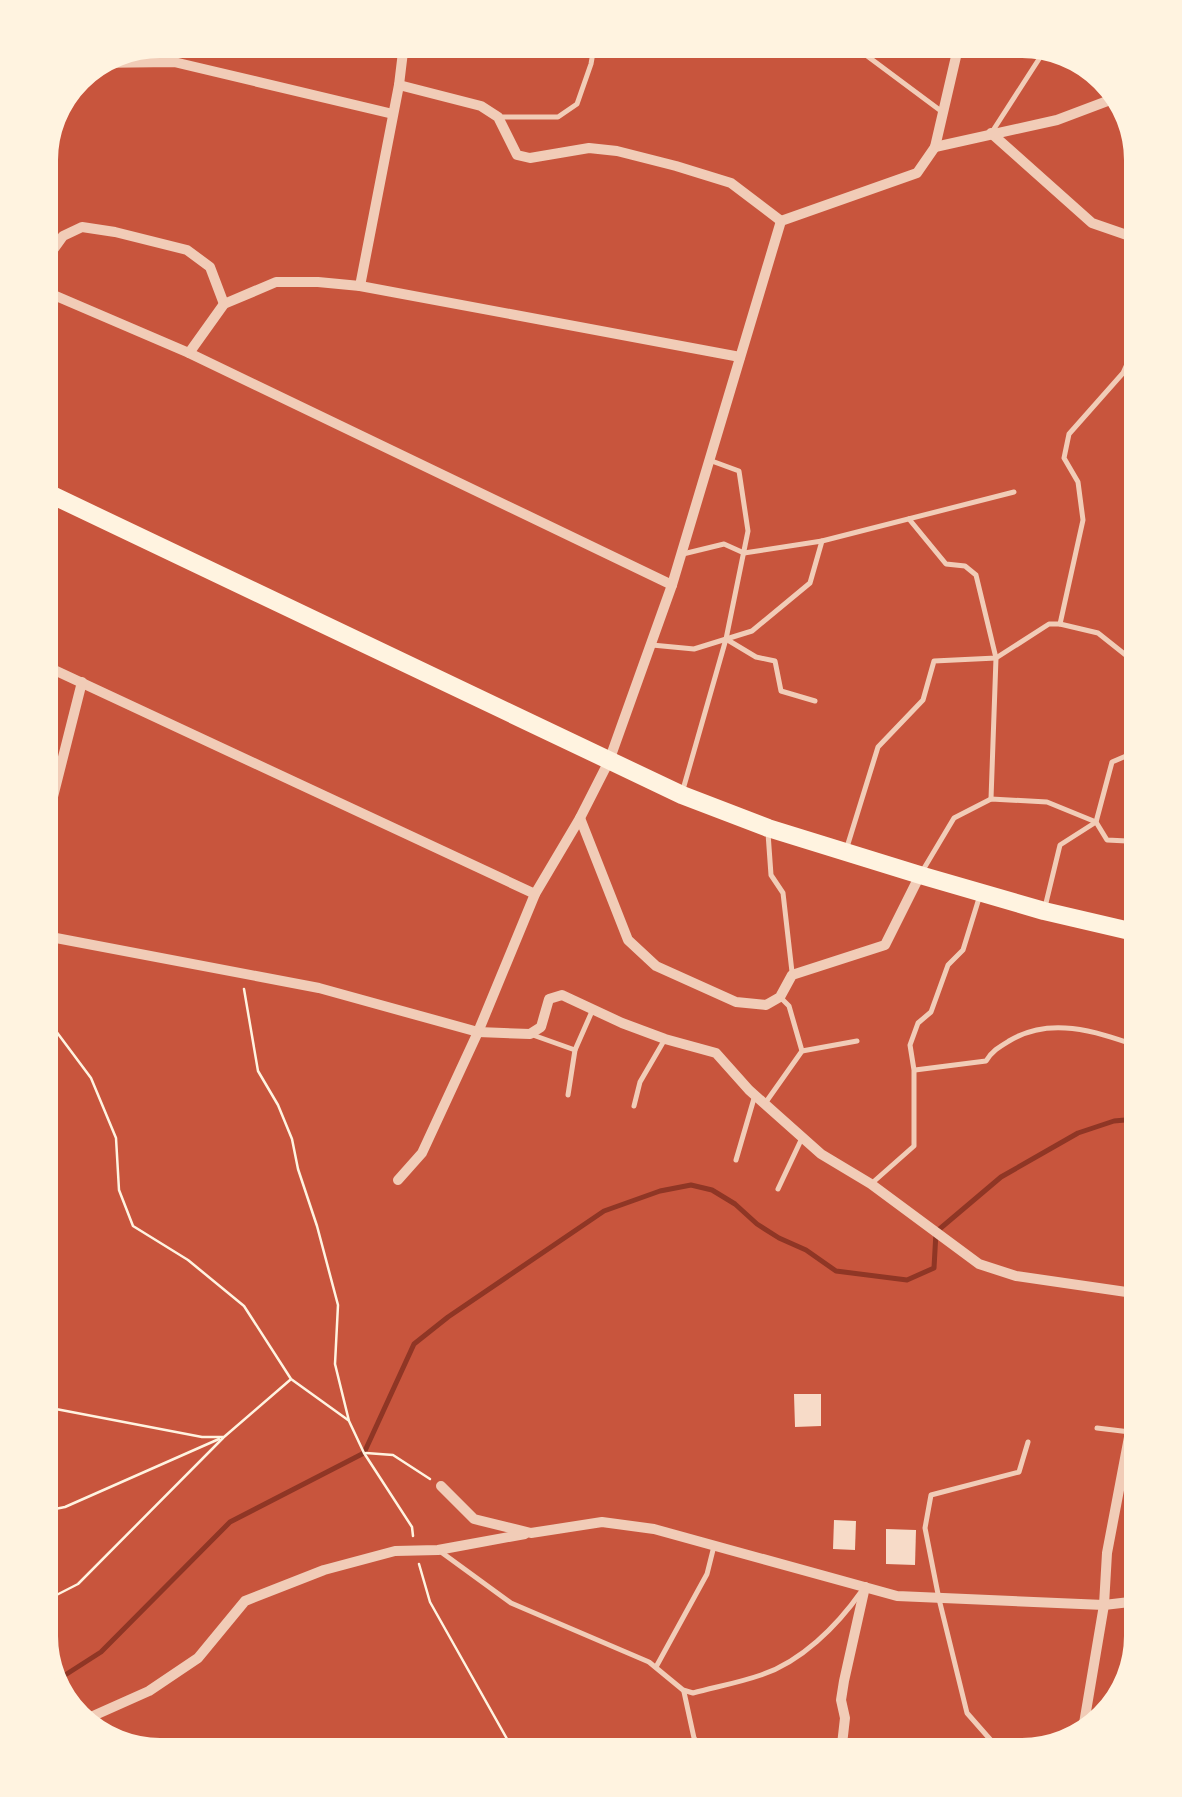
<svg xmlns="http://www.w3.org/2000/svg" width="1182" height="1797" font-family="Raleway,sans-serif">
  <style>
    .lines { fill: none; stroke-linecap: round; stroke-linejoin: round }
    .stream { stroke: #8f3625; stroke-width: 5 }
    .building { fill: #f7dbc8 }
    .path { stroke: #fff3e0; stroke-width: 2.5 }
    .service { stroke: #f1ccb7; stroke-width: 5 }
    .minor { stroke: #f1ccb7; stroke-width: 10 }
    .trunk { stroke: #fff3e0; stroke-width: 18 }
    .rim { fill: none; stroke: #fff3e0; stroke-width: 12 }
  </style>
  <rect width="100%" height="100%" fill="#c8553d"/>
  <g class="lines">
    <polyline class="stream" points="47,1682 62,1677 101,1652 230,1522 364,1453 414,1344 448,1317 604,1211 660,1191 691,1185 712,1190 735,1204 757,1224 779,1238 806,1250 836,1271 907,1280 934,1268 936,1232 1001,1177 1078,1133 1114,1121 1147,1118"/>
  </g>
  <g class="building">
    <polygon points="794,1394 821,1394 821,1426 795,1427"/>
    <polygon points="834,1520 856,1521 855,1550 833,1549"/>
    <polygon points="886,1529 916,1530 915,1565 886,1564"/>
  </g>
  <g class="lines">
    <g class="path">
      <polyline points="244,989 258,1071 278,1105 292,1139 298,1169 317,1226 338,1305 335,1364 349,1421 364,1453 412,1527 413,1536"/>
      <polyline points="35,1003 91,1078 116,1138 119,1190 133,1226 188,1260 244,1306 291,1379 348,1420"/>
      <polyline points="35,1405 202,1437 224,1437 290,1380"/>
      <polyline points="366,1453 393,1455 430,1479"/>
      <polyline points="35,1513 65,1507 219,1439"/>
      <polyline points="419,1564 430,1602 520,1762"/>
      <polyline points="35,1606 78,1584 223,1438"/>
    </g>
    <g class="service">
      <polyline points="839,35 941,111"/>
      <polyline points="501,117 558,117 577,104 591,64 596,35"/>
      <polyline points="992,132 1050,42"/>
      <polyline points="909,519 946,564 965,566 976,575 996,658 991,799"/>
      <polyline points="683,554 724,544 744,553 822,541"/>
      <polyline points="1060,624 1098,633 1147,672"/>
      <polyline points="726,639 756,657 775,661 781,691 815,701"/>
      <polyline points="652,645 694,649 752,631 810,583 822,541 1014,492"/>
      <polyline points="682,793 726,639 748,531 739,471 709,460"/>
      <polyline points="768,833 771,875 783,893 792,972"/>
      <polyline points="1130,841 1142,927"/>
      <polyline points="847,847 878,747 923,700 934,661 996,658 1049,624 1060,624 1083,520 1078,482 1064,458 1069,434 1123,373 1147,320"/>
      <polyline points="923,870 954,818 991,799 1047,802 1096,822 1107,840 1147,842"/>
      <polyline points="1045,907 1060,845 1096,822 1112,762 1147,747"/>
      <polyline points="530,1034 575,1050"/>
      <polyline points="802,1051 857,1041"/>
      <path d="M 915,1070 L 986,1061 C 992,1051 999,1047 1009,1041 C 1053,1014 1102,1034 1147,1049"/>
      <polyline points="568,1095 575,1050 593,1009"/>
      <polyline points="766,1102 802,1051 789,1006 782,999"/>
      <polyline points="634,1106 640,1082 665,1039"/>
      <polyline points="736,1160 755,1095"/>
      <polyline points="871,1184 914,1146 914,1070 910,1045 918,1023 931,1012 948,965 963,950 980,895"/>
      <polyline points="778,1189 802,1138"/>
      <polyline points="1097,1428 1130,1432"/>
      <path d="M 441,1552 L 511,1603 L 649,1662 L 683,1690 L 693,1693 C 715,1687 738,1683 761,1675 C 801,1662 837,1626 861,1592"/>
      <polyline points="656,1667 707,1574 714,1546"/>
      <polyline points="684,1692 694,1738 711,1762"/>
      <polyline points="1010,1762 967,1713 939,1599 925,1528 931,1495 1019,1472 1028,1442"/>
    </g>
    <g class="minor">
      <polyline points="92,63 174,62 393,114"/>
      <polyline points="399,85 481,106 498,117 517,155 530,158 589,148 617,151 676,166 731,183 781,221"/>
      <polyline points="991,133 1092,223 1147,242"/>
      <polyline points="935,147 1057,120 1126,94"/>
      <polyline points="35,275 63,236 82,227 115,232 187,250 210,267 224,304"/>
      <polyline points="360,286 399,85 405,35"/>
      <polyline points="35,287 189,353 672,585"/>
      <polyline points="189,353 224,304 276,282 318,282 360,286 740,357"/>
      <polyline points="35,661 535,894"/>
      <polyline points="580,818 628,940 656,966 736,1002 766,1005 780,997 792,975 885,945 920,875"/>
      <polyline points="35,868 82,682"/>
      <polyline points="35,934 319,988 478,1032 530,1034 541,1027 549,999 562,995 622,1023 665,1039 716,1053 749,1090 821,1154 871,1184 979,1264 1016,1276 1147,1295"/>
      <polyline points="398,1180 422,1153 478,1032 535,894 580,818 609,761 672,585 781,221 917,173 935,147 961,35"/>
      <polyline points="441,1486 474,1519 531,1533 602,1522 654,1529 897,1596 1104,1605 1147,1600"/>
      <polyline points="75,1724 149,1691 198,1658 245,1601 324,1570 395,1551 438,1550 525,1534"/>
      <polyline points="1080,1747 1104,1605 1107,1553 1130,1432 1147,1356"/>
      <polyline points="840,1762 845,1718 841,1700 844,1681 865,1587"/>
    </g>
    <polyline class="trunk" points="35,487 682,795 768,828 920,875 1044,911 1147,935"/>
  </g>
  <path d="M0 0H1182V1797H0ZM160 52H1022A108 108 0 0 1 1130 160V1636A108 108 0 0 1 1022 1744H160A108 108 0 0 1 52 1636V160A108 108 0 0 1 160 52Z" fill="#fff3e0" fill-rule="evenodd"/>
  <path class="rim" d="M160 52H1022A108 108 0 0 1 1130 160V1636A108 108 0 0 1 1022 1744H160A108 108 0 0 1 52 1636V160A108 108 0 0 1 160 52Z"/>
</svg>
